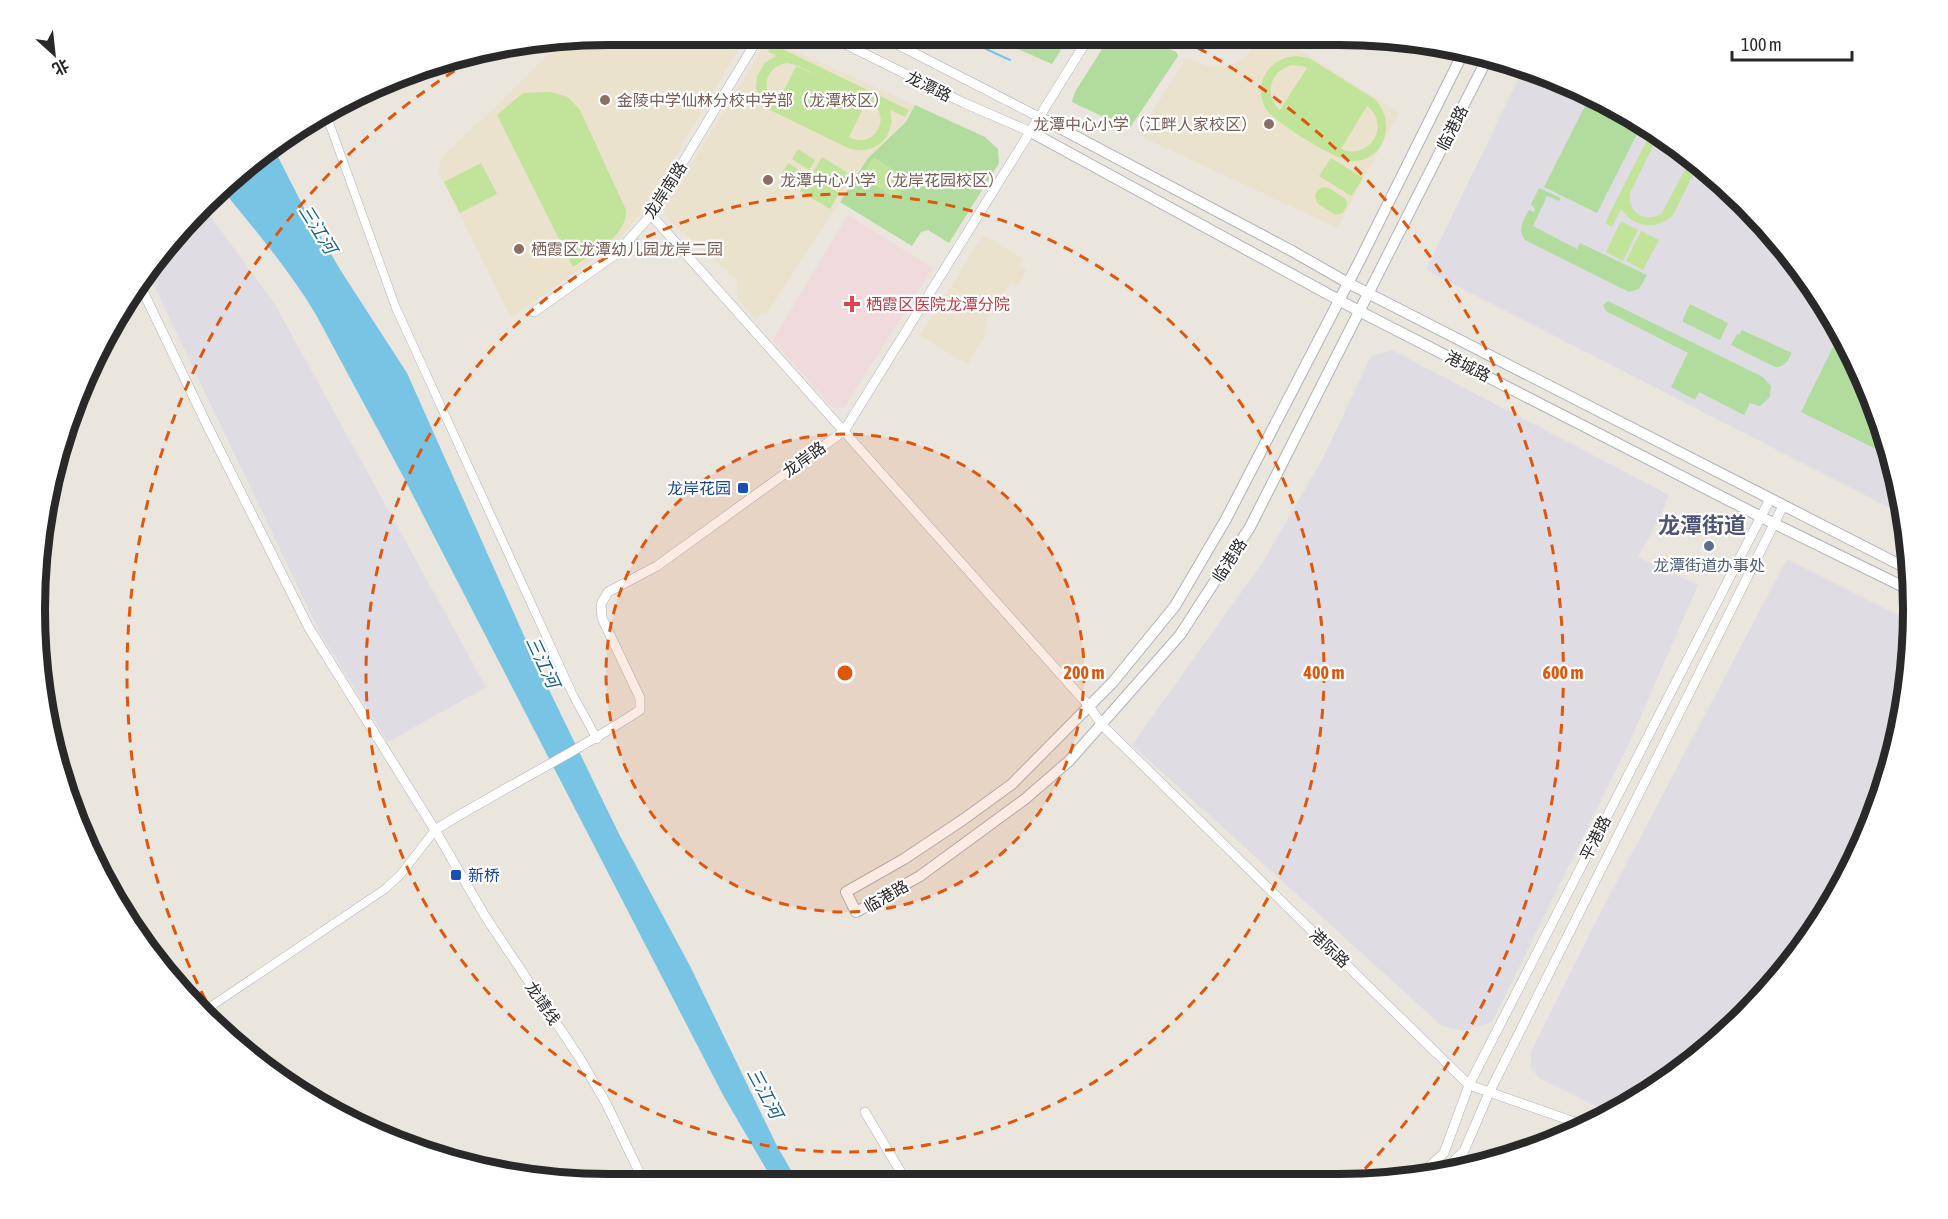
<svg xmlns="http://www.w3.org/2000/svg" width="1948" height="1219" font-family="'Asap Condensed','Noto Sans SC',sans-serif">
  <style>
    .industrial { fill: #dfdde3 }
    .education { fill: #ebe2cd }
    .medical { fill: #f0dadb }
    .green { fill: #b1dc9e }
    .pitch { fill: #c2e39a; fill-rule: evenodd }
    .water { fill: #78c4e4 }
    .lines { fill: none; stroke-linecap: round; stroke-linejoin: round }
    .stream { stroke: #78c4e4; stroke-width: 2 }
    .minor-casing { stroke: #b0b2bc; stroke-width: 9 }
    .tertiary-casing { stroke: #b0b2bc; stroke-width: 10 }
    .secondary-casing { stroke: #b0b2bc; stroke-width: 12 }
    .minor { stroke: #fff; stroke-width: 8 }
    .tertiary { stroke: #fff; stroke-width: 9 }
    .secondary { stroke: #fff; stroke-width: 10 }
    .ring { fill: none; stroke: #de570d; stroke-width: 3; stroke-dasharray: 10 8 }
    .education-dot { fill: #8d6e63; stroke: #fff; stroke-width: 2 }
    .health-dot { fill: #e0444e; stroke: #fff; stroke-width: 2 }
    .transit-dot { fill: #1a4fb4; stroke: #fff; stroke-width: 2 }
    .service-dot { fill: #5c6f8a; stroke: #fff; stroke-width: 2 }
    .labels { text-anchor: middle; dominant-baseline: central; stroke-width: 4.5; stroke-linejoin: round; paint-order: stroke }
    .street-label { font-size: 16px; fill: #292929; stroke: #fff }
    .education-label { font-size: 16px; fill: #785e54; stroke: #fff; text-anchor: start }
    .health-label { font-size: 16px; fill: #be3a42; stroke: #fff; text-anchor: start }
    .transit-label { font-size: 16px; fill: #164399; stroke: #fff; text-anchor: end }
    .service-label { font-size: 16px; fill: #4e5e75; stroke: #fff }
    .water-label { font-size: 18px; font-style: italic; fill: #19628e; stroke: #fff }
    .district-label { font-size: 22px; font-weight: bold; fill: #4e5476; stroke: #fff }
    .rim { fill: none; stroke: #292929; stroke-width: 8 }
    .centre { fill: #de570d; stroke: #fff; stroke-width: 3 }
    .ring-label { font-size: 18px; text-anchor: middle; font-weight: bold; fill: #de570d; stroke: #fff; stroke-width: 4.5; stroke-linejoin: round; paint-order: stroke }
  </style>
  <rect width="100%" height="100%" fill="#eae5dd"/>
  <g class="industrial">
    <polygon points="1523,69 1559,78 1689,154 1771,231 1837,322 1883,425 1904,515 1426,270"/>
    <polygon points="206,210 274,303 486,687 388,742 319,631 147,271 154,259"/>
    <polygon points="1392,350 1669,495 1661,516 1638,557 1698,585 1627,748 1492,1022 1462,1031 1442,1026 1132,745 1263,562 1323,458 1371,356"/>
    <polygon points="1787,559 1911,622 1912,647 1894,759 1854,864 1794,960 1717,1042 1626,1108 1612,1114 1539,1078 1531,1068 1531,1052 1592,929"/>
  </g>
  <g class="education">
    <polygon points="610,35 734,35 743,41 645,208 616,243 511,318 439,173 439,165 443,157 561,42"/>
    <polygon points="1262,38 1283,39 1399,113 1337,228 1138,135 1185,60 1189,58 1204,65 1217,67 1229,65 1242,60"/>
    <polygon points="768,39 915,105 906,122 868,158 766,315 761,313 756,320 737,298 737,280 668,219 665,211 667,204"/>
    <polygon points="983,235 1023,259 1019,265 1027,270 1017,287 1010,283 985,322 988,325 984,332 986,334 968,364 920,336"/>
  </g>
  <polygon class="medical" points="848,215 933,268 844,407 833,408 773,340"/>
  <g class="green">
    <polygon points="990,37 1069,37 1052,64"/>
    <polygon points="1109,38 1145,38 1176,52 1178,56 1129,129 1072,102 1075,92"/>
    <polygon points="1590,96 1641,126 1597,213 1544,187"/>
    <polygon points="915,105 985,137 998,149 999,163 949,243 928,230 921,232 912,246 840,202 868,158 906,122"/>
    <path d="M 1539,188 L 1561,198 L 1559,201 L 1547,196 L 1533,226 L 1577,249 L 1580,243 L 1647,275 L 1639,289 L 1629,292 L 1525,240 C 1517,229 1523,221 1529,210 L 1534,212 L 1535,209 L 1531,204 Z"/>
    <polygon points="1608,301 1763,377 1771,386 1770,397 1760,406 1750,403 1744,415 1699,392 1695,400 1671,387 1688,353 1606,311 1603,305"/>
    <polygon points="1690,304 1728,323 1720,340 1683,322 1683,319"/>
    <path d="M 1742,330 L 1792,353 C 1788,361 1785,367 1775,367 L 1731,345 L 1737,334 L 1739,335 Z"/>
    <polygon points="1841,331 1883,425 1890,456 1801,412"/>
  </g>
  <g class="pitch">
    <path d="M 772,44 L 909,110 L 905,117 L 890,110 C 897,137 874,157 848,148 L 770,110 L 762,103 L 756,88 L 757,76 L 765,63 L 776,56 L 768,51 ZM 787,63 L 796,65 L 821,77 L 796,66 L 778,103 C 759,91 765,66 787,63 ZM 867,100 C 895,112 875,152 849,137 Z"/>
    <path d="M 1296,56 L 1309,58 L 1373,98 C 1397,118 1387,161 1352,161 C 1337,161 1274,122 1266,109 C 1261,101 1260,91 1262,82 C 1267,66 1280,57 1296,56 ZM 1291,65 L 1302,66 L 1307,68 L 1280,110 C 1263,95 1270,72 1291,65 ZM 1367,106 C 1392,125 1369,161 1341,149 Z"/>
    <path d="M 551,92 L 568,97 L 580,110 L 626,210 C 627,237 592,253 573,267 L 497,115 L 523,93 Z"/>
    <path d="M 1651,132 L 1658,136 L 1630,193 C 1627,212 1645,224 1662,213 L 1692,156 L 1699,163 L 1673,215 C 1656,231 1634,228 1621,209 L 1612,227 L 1605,223 Z"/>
    <polygon points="798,149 815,160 809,170 792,159"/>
    <polygon points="822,157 851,175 841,190 813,172"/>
    <polygon points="874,157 909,180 896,199 861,176"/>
    <polygon points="1331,158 1363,178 1351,196 1319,176"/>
    <polygon points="481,163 497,194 460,213 444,182"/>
    <polygon points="788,163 806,174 799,184 782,173"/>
    <polygon points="810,175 839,193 830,209 800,191"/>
    <polygon points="1323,187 1329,188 1346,199 1347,205 1343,213 1335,215 1317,203 1315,195 1318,190"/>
    <polygon points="1621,221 1638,230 1623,261 1606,252"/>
    <polygon points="1641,231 1659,240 1643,270 1626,261"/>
  </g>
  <path class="water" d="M 273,147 L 305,210 L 341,271 L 407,373 L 537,665 L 619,834 L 690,966 L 776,1144 L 797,1181 L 773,1181 L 723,1095 L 404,478 L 315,313 C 289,270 256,231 225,193 Z"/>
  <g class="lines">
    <polyline class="stream" points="960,37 1010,60"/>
    <g class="minor-casing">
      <g id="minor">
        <polyline points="326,114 396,308 573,695 597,739"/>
        <polyline points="207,1009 385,889 401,874 435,830"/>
      </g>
    </g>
    <g class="tertiary-casing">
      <g id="tertiary">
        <polyline points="829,36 964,103 1031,132"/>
        <polyline points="881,36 1041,118"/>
        <polyline points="651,215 1089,706 1102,725 1469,1085 1586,1126"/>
        <polyline points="140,285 207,425 309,628 435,830 485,916 579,1057 606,1103 643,1180"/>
        <polyline points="534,312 616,254 651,215 760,35"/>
        <path d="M 435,830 C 502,788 574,754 640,710 L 640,698 L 602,618 L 601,604 L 608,592 L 657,566 L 844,431 L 1089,37"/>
        <polyline points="865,1112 906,1181"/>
        <polyline points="1445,1170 1464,1151 1489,1093 1783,506"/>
        <polyline points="1421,1174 1444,1153 1469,1085 1770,499"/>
      </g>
    </g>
    <g class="secondary-casing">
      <g id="secondary">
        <polyline points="1463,53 1359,262 1226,519 1175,606 1113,682 1012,784 964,819 904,859 846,892 856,912 920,876 1025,799 1069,761 1180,635 1250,527 1487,59"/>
        <polyline points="1041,118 1292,251 1348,283 1910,570"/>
        <polyline points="1031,132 1359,311 1773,523 1910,590"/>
      </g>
    </g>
    <use href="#minor" class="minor"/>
    <use href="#tertiary" class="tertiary"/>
    <use href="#secondary" class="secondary"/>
  </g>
  <circle cx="845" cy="673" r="239" fill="#de570d" fill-opacity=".12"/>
  <g class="ring">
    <circle cx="845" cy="673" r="239"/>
    <circle cx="845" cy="673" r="479"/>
    <path d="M214 1016A718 718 0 0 1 475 58M1182 39A718 718 0 0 1 1353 1181"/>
  </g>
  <g class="education-dot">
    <circle cx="605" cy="100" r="6"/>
    <circle cx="1269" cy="124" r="6"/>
    <circle cx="768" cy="180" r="6"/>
    <circle cx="519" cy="249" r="6"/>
  </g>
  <path class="health-dot" d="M849 295h6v6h6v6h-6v6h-6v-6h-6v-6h6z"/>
  <g class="transit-dot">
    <rect x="737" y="482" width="12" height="12" rx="3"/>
    <rect x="450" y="869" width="12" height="12" rx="3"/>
  </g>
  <circle class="service-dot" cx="1709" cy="546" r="6"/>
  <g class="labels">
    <g class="street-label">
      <text transform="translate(929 86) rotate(26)">龙潭路</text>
      <text transform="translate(1452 128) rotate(-63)">临港路</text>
      <text transform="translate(665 190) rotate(-57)">龙岸南路</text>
      <text transform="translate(1468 366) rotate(27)">港城路</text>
      <text transform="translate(804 459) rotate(-36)">龙岸路</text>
      <text transform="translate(1229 560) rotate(-57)">临港路</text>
      <text transform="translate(1595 838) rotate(-63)">平港路</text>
      <text transform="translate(886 896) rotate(-30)">临港路</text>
      <text transform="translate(1330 948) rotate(44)">港际路</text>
      <text transform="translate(543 1003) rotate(56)">龙靖线</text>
    </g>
    <g class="education-label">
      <text x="617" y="100">金陵中学仙林分校中学部（龙潭校区）</text>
      <text x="1257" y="124" text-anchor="end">龙潭中心小学（江畔人家校区）</text>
      <text x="780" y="180">龙潭中心小学（龙岸花园校区）</text>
      <text x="531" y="249">栖霞区龙潭幼儿园龙岸二园</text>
    </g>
    <g class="health-label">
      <text x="866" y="304">栖霞区医院龙潭分院</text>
    </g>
    <g class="transit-label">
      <text x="731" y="488">龙岸花园</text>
      <text x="468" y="875" text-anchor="start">新桥</text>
    </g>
    <g class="service-label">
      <text x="1709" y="565">龙潭街道办事处</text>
    </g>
    <g class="water-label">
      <text transform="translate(318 229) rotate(58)">三江河</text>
      <text transform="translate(543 662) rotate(65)">三江河</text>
      <text transform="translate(765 1093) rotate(62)">三江河</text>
    </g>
    <g class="district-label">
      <text x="1702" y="525">龙潭街道</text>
    </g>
  </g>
  <path d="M0 0H1948V1219H0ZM609 45H1339A564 564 0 0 1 1903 609V610A564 564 0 0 1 1339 1174H609A564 564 0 0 1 45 610V609A564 564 0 0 1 609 45Z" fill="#fff" fill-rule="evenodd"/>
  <path class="rim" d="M609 45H1339A564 564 0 0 1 1903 609V610A564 564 0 0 1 1339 1174H609A564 564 0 0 1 45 610V609A564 564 0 0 1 609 45Z"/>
  <circle cx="845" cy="673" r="9" class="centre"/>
  <g class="ring-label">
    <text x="1084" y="679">200 m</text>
    <text x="1324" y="679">400 m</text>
    <text x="1563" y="679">600 m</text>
  </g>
  <g transform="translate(54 54) rotate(153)" stroke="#ffffff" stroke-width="4.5" paint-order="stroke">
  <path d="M0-4.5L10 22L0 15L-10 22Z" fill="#292929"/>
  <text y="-9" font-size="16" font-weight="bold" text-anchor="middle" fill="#292929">北</text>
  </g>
  <path d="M1732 51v9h120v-9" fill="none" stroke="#292929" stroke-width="3"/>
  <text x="1741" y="51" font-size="18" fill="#292929" stroke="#ffffff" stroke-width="4.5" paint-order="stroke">100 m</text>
</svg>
